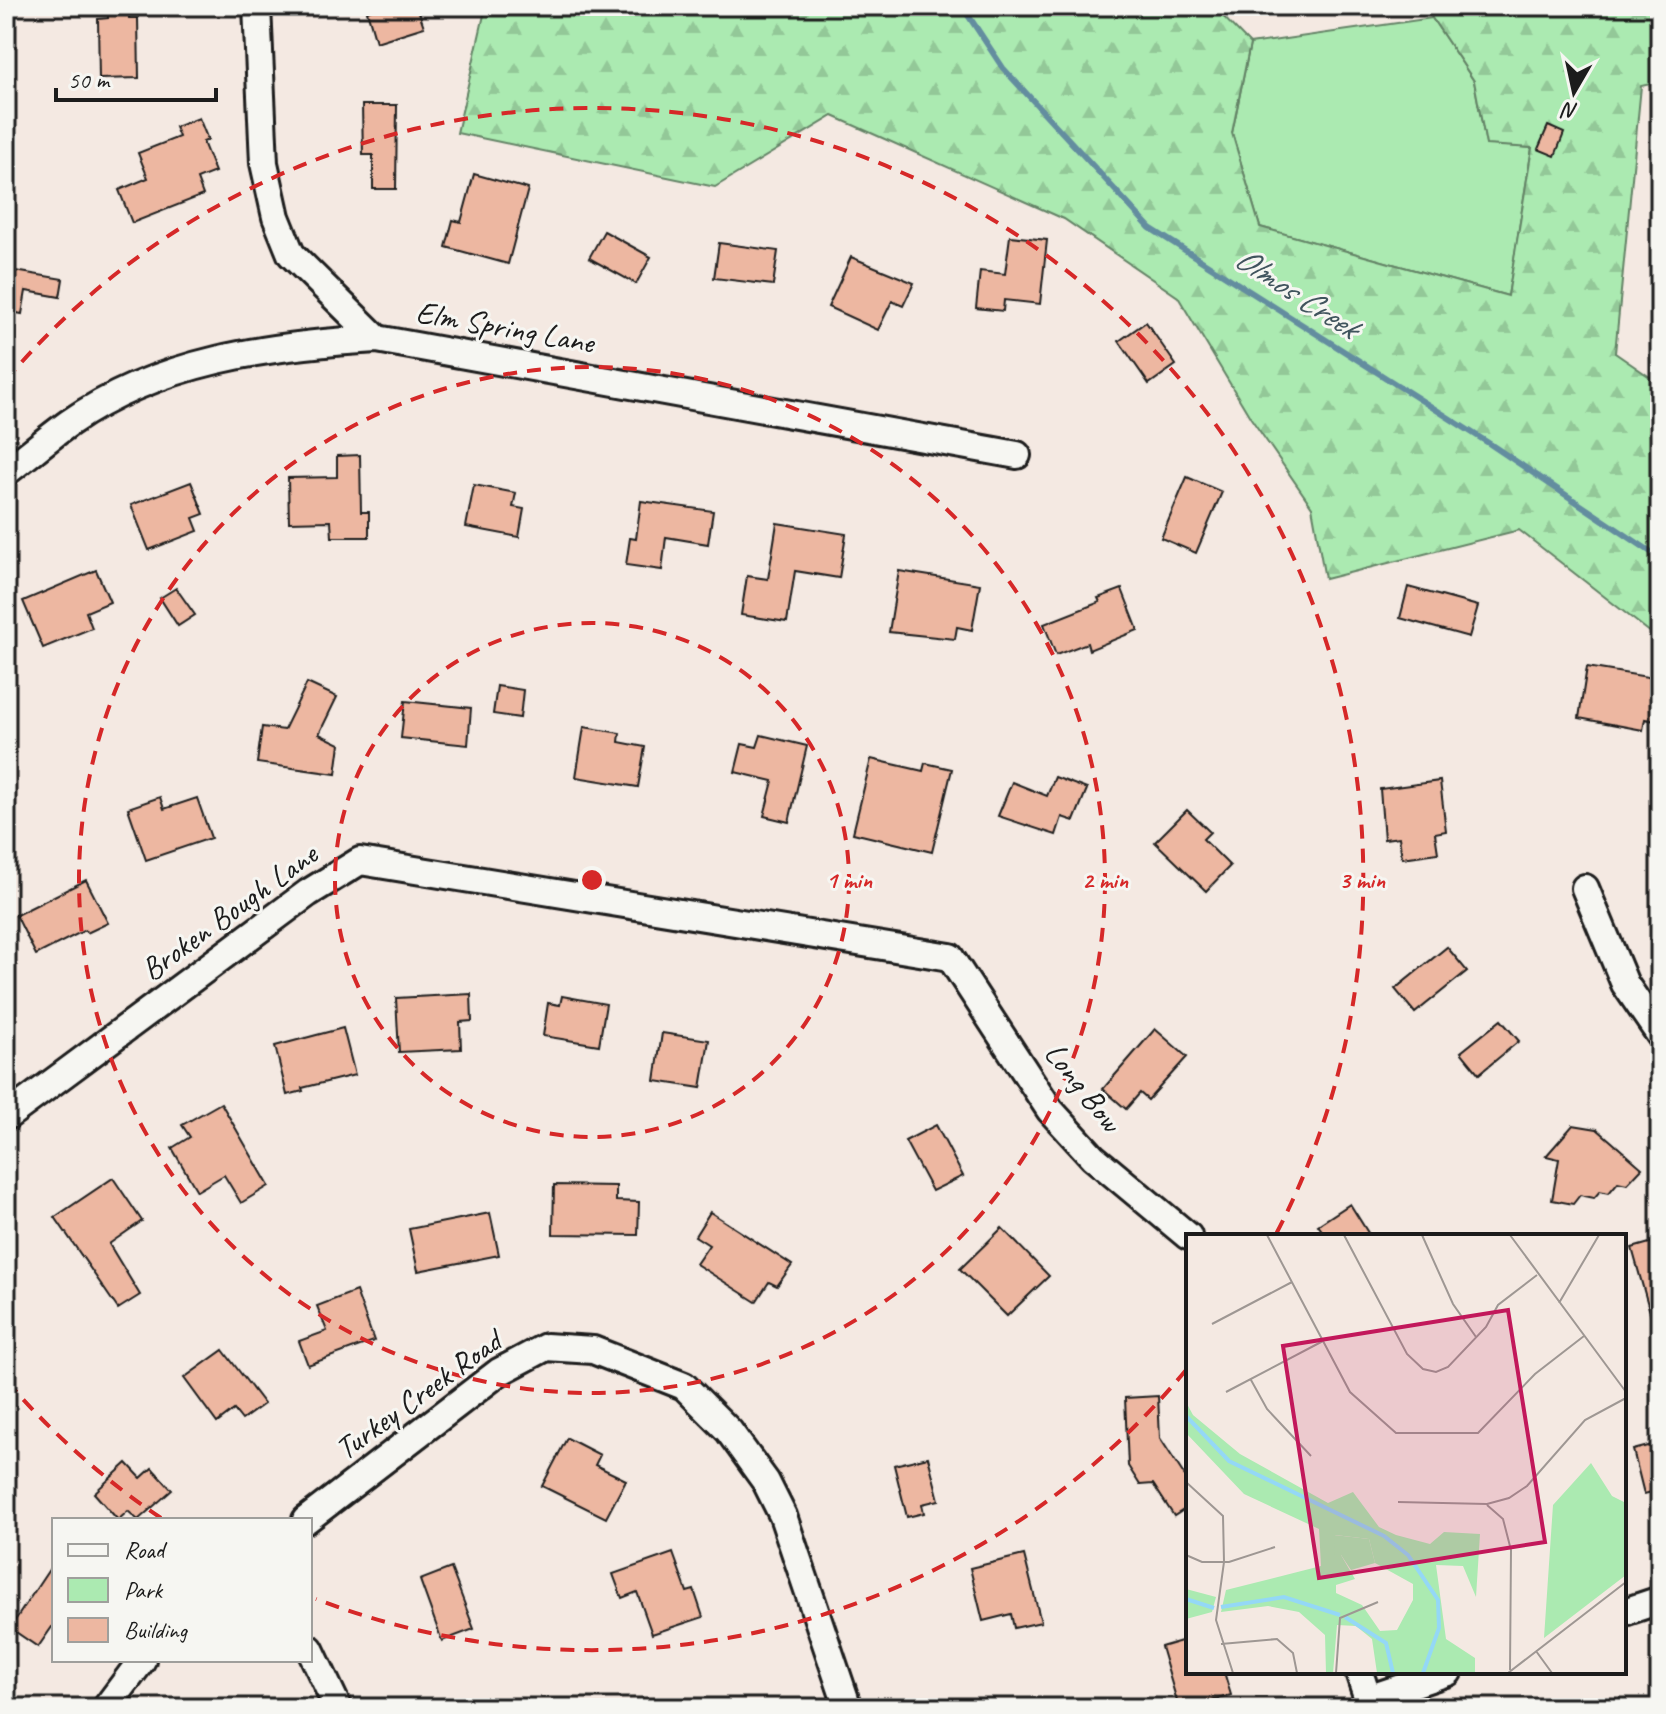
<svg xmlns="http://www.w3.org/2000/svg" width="1666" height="1714" font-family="Caveat,sans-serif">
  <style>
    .green { fill: #abeab1; stroke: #648366; stroke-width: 2 }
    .forest { fill: url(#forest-firs); stroke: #648366; stroke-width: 2 }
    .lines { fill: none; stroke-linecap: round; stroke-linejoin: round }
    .stream { stroke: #648d9f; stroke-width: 6 }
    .building { fill: #edb7a1; stroke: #1c1c1c; stroke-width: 2 }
    .minor-casing { stroke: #1c1c1c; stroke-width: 32 }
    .minor { stroke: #f6f6f2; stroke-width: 26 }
    .ring { fill: none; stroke: #d62828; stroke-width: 4; stroke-dasharray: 14 10 }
    .labels { text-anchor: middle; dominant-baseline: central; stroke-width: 6; stroke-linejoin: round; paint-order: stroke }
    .street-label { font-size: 32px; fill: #1c1c1c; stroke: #f6f6f2 }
    .water-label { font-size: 34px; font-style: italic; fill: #40545d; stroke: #f6f6f2 }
    .inset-river { fill: none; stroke: #94d8f6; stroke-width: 4 }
    .inset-road { fill: none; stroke: #9e9793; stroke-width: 2 }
    .view { fill: #c2185b; fill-opacity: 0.15; stroke: #c2185b; stroke-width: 4 }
    .inset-edge { fill: none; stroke: #1c1c1c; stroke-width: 4 }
    .centre { fill: #d62828; stroke: #f6f6f2; stroke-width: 4 }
    .ring-label { font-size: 24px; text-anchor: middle; font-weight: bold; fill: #d62828; stroke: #f6f6f2; stroke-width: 6; stroke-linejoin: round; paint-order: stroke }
  </style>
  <defs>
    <pattern id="forest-firs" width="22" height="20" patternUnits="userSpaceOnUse" patternTransform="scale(2)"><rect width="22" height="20" fill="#abeab1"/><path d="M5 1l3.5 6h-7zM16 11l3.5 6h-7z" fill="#93c898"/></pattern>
  </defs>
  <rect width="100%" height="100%" fill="#f4e9e2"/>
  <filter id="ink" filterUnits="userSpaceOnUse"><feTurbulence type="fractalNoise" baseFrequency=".0125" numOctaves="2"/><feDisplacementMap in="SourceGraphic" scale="16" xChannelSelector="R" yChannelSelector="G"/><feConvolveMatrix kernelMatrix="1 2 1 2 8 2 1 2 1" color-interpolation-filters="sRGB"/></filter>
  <g filter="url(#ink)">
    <polygon class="green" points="1432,18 1474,81 1486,144 1532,148 1508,296 1260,227 1232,133 1250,44"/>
    <polygon class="forest" points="486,6 1213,6 1250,44 1232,133 1260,227 1508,296 1532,148 1486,145 1474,81 1432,18 1428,6 1660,6 1660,82 1641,86 1615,353 1660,384 1660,640 1519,530 1325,579 1312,507 1250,417 1178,297 1064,219 833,116 715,187 457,133"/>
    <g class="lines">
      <polyline class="stream" points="962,6 1003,68 1150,228 1490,444 1660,558"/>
    </g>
    <g class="building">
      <polygon points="108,6 129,6 129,18 138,18 139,78 99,79 98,19 108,18"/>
      <polygon points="371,6 417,6 424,27 376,42 367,11 372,9"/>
      <polygon points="362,105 397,105 396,189 373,189 373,155 363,155"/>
      <polygon points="199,118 208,140 203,142 215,172 197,179 203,195 132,223 119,190 148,178 138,153 179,137 175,127"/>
      <polygon points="1548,126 1564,133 1555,156 1538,149"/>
      <polygon points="474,174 528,189 508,264 446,247 453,220 461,222"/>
      <polygon points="604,231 651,257 636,284 589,258"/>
      <polygon points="1010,236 1047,240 1040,304 1004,300 1003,311 976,308 980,271 1005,274"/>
      <polygon points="719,243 778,251 773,285 714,278"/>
      <polygon points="851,257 914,283 903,306 892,301 878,330 828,307"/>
      <polygon points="9,270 63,279 60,297 26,291 22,314 6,311"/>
      <polygon points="1146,322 1176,365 1149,384 1119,341"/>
      <polygon points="360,455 361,512 369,512 369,537 332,537 331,521 289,522 288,478 337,477 337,456"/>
      <polygon points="1187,477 1222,492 1196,553 1161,538"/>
      <polygon points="191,482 204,514 193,518 198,531 149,550 131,505"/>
      <polygon points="474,485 516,493 513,507 524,509 519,537 466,527"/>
      <polygon points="641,501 713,511 708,544 666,537 662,570 626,565 630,538 636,539"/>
      <polygon points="777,523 846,534 839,578 795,571 787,622 741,615 747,576 768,579"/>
      <polygon points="96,570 110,602 86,612 92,628 43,648 23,601"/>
      <polygon points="899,571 980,584 972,630 957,627 955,639 889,632"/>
      <polygon points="1408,587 1478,606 1469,637 1400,618"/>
      <polygon points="176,588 195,615 178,626 160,598"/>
      <polygon points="1122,589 1138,630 1089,650 1087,643 1056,655 1044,624 1100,602 1098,598"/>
      <polygon points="1587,667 1660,679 1660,722 1645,719 1643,730 1579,718"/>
      <polygon points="307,683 337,697 319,734 340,744 336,774 257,763 262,727 284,730"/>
      <polygon points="497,686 523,690 520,718 493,714"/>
      <polygon points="405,701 471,708 468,745 401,738"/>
      <polygon points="584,727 620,733 619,742 645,747 638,787 576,777"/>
      <polygon points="761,735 807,746 789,822 764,816 773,781 735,772 742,744 757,747"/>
      <polygon points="871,759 923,771 925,763 952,769 932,852 853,833"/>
      <polygon points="1055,777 1087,789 1074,821 1062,817 1056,835 998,816 1012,782 1047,796"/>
      <polygon points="1440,781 1446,831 1435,833 1438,853 1402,858 1399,837 1384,839 1380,789"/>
      <polygon points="160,797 164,809 197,798 211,838 146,860 128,808"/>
      <polygon points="1187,810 1210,832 1203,839 1230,866 1206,891 1155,842"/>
      <polygon points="86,880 108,923 87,933 85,930 36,955 16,915"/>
      <polygon points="1447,947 1467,971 1415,1013 1395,989"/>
      <polygon points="471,994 472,1021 460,1022 461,1049 399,1052 396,998"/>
      <polygon points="562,996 606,1004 599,1045 543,1036 548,1003 560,1005"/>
      <polygon points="1501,1020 1519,1041 1479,1074 1461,1052"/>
      <polygon points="343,1028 355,1075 302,1088 303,1091 287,1095 275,1046"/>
      <polygon points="1155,1029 1187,1057 1148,1100 1140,1093 1126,1109 1103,1089"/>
      <polygon points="662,1033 709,1040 701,1088 655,1081"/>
      <polygon points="221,1103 269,1186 241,1203 224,1175 197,1191 172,1148 190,1137 182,1125"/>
      <polygon points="936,1125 963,1176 932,1191 905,1141"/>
      <polygon points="1573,1125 1597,1129 1642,1168 1627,1184 1618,1182 1609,1193 1600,1191 1594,1198 1580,1195 1573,1204 1552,1200 1559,1159 1546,1156"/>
      <polygon points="113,1178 142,1221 109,1244 140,1295 118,1309 55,1217"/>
      <polygon points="554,1185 616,1186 616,1201 639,1202 638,1235 553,1234"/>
      <polygon points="1350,1204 1370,1236 1326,1236 1318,1225"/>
      <polygon points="710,1212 792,1265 777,1286 769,1282 756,1302 696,1264 709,1245 695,1236"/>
      <polygon points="490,1213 499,1255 418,1271 409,1229"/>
      <polygon points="1002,1228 1049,1276 1007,1316 960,1269"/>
      <polygon points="1660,1240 1660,1329 1655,1330 1632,1248"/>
      <polygon points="356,1291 374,1341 308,1365 299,1341 327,1331 317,1306"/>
      <polygon points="223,1350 264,1404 242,1420 234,1410 217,1423 184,1378"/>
      <polygon points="1158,1396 1160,1438 1188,1481 1188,1507 1174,1516 1153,1484 1140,1485 1128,1466 1125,1398"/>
      <polygon points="567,1438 600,1455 595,1465 626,1480 606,1518 542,1486"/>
      <polygon points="1660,1443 1660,1490 1644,1494 1633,1450"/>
      <polygon points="928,1457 939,1500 922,1504 924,1513 907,1517 894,1465"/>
      <polygon points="127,1463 141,1478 152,1468 172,1490 138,1520 128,1511 118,1520 94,1493"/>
      <polygon points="673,1553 687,1592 694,1590 703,1617 652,1634 637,1592 622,1598 613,1574"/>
      <polygon points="1024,1555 1041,1622 1014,1628 1011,1614 983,1621 970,1568"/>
      <polygon points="54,1562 54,1624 38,1647 10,1628"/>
      <polygon points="451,1568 474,1629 442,1641 420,1580"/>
      <polygon points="1188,1639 1188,1672 1224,1672 1231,1695 1189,1708 1179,1708 1161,1647"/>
    </g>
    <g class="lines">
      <g class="minor-casing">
        <g id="minor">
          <polyline points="257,6 264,163 276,217 291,254 377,339"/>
          <path d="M 6,472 C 27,456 47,439 69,423 C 158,361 271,345 377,339 L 1017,455"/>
          <polyline points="1585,888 1625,984 1660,1035"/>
          <polyline points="6,1117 308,893 360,861 950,957 1050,1110 1093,1157 1188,1236"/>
          <polyline points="306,1520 499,1372 546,1347 593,1350 684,1386 729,1431 766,1482 783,1516 848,1708"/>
          <polyline points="1624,1612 1660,1600"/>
          <polyline points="310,1649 338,1708"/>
          <polyline points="1359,1672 1371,1708"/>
          <polyline points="1368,1699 1448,1672"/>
          <polyline points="106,1708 142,1660"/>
        </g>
      </g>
      <use href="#minor" class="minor"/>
    </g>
  </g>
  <g class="ring">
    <circle cx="592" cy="880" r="257"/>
    <circle cx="592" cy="880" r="513"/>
    <path d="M1186 1370A770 770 0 0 1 316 1599M161 1518A770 770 0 0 1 6 1380M6 380A770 770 0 0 1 1275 1236"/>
  </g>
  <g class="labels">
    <g class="street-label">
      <text transform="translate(505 327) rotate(10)">Elm Spring Lane</text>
      <text transform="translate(229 912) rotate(-36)">Broken Bough Lane</text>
      <text transform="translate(1083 1087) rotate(52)">Long Bow</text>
      <text transform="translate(418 1395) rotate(-36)">Turkey Creek Road</text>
    </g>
    <g class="water-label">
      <text transform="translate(1297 292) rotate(33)">Olmos Creek</text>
    </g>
  </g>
  <g transform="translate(1186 1234)">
    <rect width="440" height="440" fill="#f4e9e2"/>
    <path d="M 148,301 L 183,305 L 189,329 L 165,336 L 155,321 L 148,321 Z" fill="#abeab1"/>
    <path d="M 0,168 L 7,181 L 54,220 L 142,269 L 167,258 L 193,293 L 210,301 L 244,310 L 258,298 L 294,300 L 290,363 L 277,332 L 250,331 L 260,405 L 289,424 L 289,439 L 191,439 L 186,405 L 170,392 L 151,391 L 147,439 L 140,439 L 139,401 L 113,378 L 82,372 L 35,378 L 40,356 L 135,332 L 133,295 L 58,260 L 0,199 ZM 149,301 L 183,305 L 189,329 L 227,350 L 227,366 L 211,396 L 194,397 L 176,371 L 150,359 L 150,351 L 169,345 L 155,321 L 148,321 ZM 405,229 L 426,262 L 440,269 L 440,341 L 358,404 L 367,271 ZM 0,355 L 30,363 L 26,378 L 0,385 Z" fill="#abeab1" fill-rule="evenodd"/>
    <path class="inset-river" d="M 0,182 L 43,227 L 198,302 L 222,321 L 252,366 L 253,394 L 237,439M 0,365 L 28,374M 35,373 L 98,363 L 154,381M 159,383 L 200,409 L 207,439"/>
    <path class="inset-road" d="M 81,1 L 164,158 L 210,199 L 292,199 L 349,140 L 398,102M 158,1 L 221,120 L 237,135 L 250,138 L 262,133 L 300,93 L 312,71 L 351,41M 236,1 L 267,70 L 290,103M 324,1 L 440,158M 373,69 L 413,1M 26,90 L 106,48M 65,146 L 81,175 L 125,222M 40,158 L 137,107M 0,248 L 37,282 L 38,328 L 30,386 L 47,439M 212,268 L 301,270 L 323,264 L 341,252 L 399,186 L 440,164M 301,271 L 317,285 L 325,316 L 324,436M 0,321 L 16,328 L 43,328 L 89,313M 35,410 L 91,405 L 107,419 L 111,439M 350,417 L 366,439M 150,439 L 154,384 L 192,368M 322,439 L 440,348"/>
    <path class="view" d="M 322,76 L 359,308 L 133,344 L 97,112 Z"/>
    <rect width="440" height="440" class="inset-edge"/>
  </g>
  <circle cx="592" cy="880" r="12" class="centre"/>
  <g class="ring-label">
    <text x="849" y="888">1 min</text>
    <text x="1105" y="888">2 min</text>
    <text x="1362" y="888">3 min</text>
  </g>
  <rect width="1666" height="1714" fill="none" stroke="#f6f6f2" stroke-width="32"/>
  <rect x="16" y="16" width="1634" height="1682" fill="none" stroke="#1c1c1c" stroke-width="3" filter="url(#ink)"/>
  <rect x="52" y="1518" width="260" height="144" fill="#f6f6f2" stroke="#9f9f9c" stroke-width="2"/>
  <rect x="68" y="1544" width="40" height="12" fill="#f6f6f2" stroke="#9f9f9c" stroke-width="2"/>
  <text x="124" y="1558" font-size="24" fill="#1c1c1c">Road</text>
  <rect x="68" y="1578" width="40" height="24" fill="#abeab1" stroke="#9f9f9c" stroke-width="2"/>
  <text x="124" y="1598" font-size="24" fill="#1c1c1c">Park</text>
  <rect x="68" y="1618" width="40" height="24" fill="#edb7a1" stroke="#9f9f9c" stroke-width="2"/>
  <text x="124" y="1638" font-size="24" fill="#1c1c1c">Building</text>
  <g transform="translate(1574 92) rotate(189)" stroke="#f6f6f2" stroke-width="6" paint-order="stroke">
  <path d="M0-6L14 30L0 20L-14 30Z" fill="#1c1c1c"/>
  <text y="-12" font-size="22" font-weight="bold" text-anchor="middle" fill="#1c1c1c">N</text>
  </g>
  <path d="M56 88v12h160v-12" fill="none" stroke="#1c1c1c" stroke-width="4"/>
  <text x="68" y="88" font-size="24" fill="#1c1c1c" stroke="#f6f6f2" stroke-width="6" paint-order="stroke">50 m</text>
</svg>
